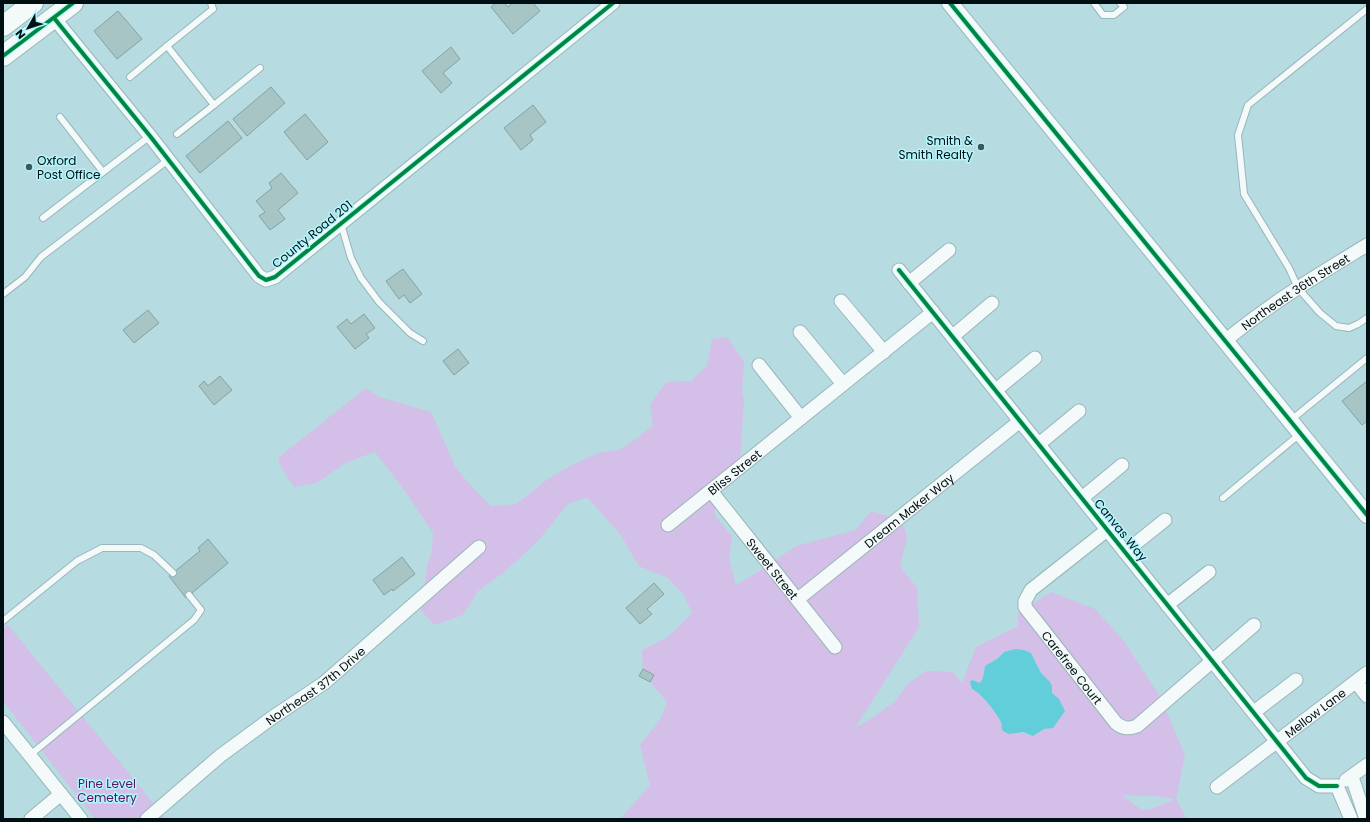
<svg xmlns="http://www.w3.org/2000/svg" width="1370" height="822" font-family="Poppins,sans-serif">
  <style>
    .green { fill: #d4bfe8; fill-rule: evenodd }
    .water { fill: #61ceda }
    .building { fill: #a7c5c5; stroke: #85a2a3 }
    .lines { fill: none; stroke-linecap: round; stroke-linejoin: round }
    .service-casing { stroke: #99b6ba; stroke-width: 8 }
    .minor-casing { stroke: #99b6ba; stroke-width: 15 }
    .tertiary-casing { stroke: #99b6ba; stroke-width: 18 }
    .primary-casing { stroke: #99b6ba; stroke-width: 22 }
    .service { stroke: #f4fafa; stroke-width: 6 }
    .minor { stroke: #f4fafa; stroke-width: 13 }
    .tertiary { stroke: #f4fafa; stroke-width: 16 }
    .primary { stroke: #f4fafa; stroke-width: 20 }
    .cycleway-casing { stroke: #b2f6fe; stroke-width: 6 }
    .cycleway { stroke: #00873e; stroke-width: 4 }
    .poi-dot { fill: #40565a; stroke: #b2f6fe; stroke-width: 1.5 }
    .labels { text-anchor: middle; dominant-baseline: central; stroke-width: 3; stroke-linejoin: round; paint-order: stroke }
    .poi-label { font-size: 12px; fill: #000f12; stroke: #b2f6fe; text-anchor: end }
    .street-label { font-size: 12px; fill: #000f12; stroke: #b2f6fe }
    .park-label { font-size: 12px; fill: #5d1461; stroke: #b2f6fe }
  </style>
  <rect width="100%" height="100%" fill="#b6dbe0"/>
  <g class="green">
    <path d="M 727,337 L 744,362 L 742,392 L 744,401 L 740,459 L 725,476 L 725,484 L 714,512 L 716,517 L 732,536 L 729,559 L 736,585 L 758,572 L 796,546 L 856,530 L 871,511 L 902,520 L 907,538 L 900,566 L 917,588 L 919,627 L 855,728 L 875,716 L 894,702 L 909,683 L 926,671 L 953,672 L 962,683 L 976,647 L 1018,626 L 1018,613 L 1051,592 L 1095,609 L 1124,641 L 1160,697 L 1185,755 L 1176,799 L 1187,819 L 620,819 L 650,785 L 640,745 L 660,720 L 667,702 L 643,673 L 642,650 L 668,637 L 692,613 L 684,595 L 668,578 L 639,566 L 620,534 L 587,497 L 568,504 L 536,543 L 504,572 L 478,591 L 463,615 L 434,625 L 421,610 L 427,566 L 432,550 L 433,533 L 407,494 L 375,452 L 347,462 L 317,483 L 294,487 L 280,465 L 278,458 L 366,388 L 379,397 L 431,412 L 456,468 L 472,487 L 491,506 L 516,504 L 548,479 L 572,465 L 598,453 L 619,450 L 639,437 L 653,425 L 650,404 L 666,382 L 691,381 L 707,366 L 712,339 ZM 1015,649 L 1024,650 L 1036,662 L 1041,673 L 1052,686 L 1052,693 L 1059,699 L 1053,728 L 1044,729 L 1033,736 L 1019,732 L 1009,734 C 1003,727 1000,719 995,712 C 986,700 979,695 972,680 L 980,683 L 983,678 L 985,666 L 997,659 L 1004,652 ZM 1121,795 L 1154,796 L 1175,799 L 1149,810 L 1142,810 Z"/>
    <polygon points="8,625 166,819 95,819 3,701 3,629"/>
  </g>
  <path class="water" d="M 1015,649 L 1024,650 L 1031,653 L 1041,673 L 1050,682 L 1052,686 L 1052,693 L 1059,699 L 1065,711 L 1053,728 L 1044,729 L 1033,736 L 1023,732 L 1009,734 L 1003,731 C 1001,727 1002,726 1001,722 C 996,712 982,694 972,689 L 970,682 L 972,680 L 980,683 L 983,678 L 985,666 L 997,659 L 1004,652 Z"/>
  <g class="building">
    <polygon points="496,3 504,3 508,7 513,3 533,3 540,11 513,34 491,7"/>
    <polygon points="118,11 142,39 117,59 94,31"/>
    <polygon points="451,47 460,59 443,73 452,83 441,93 422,71"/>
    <polygon points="271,87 285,103 247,136 233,119"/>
    <polygon points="533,105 546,122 530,135 533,140 521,150 504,128"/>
    <polygon points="305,114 328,142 307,160 284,132"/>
    <polygon points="228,121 242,138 200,173 186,156"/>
    <polygon points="281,173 298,193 278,210 285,219 270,230 259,216 265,212 256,201 272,188 269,183"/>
    <polygon points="403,269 422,294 410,303 404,295 399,299 386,281"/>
    <polygon points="148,310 159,323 134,343 123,330"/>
    <polygon points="364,314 375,328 366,334 369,338 355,349 337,327 347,319 351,324"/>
    <polygon points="458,349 469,363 454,375 443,361"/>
    <polygon points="220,376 232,390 214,405 199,386 204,381 208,386"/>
    <polygon points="1367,381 1367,421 1362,425 1342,401"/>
    <polygon points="208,539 228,563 186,598 169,576 200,551 198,548"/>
    <polygon points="402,557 415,574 393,591 392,589 384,595 373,580"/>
    <polygon points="654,583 664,594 647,609 652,614 640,624 626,608"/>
    <polygon points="643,669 654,675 650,682 639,676"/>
  </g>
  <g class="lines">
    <g class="service-casing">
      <g id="service">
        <polyline points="211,3 213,9 167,46 214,105 260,68"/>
        <polyline points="1094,3 1103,15 1114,15 1124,7 1120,3"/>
        <polyline points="1367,9 1248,105 1238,135 1244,194 1289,268 1298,288 1320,313 1336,326 1349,328 1358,324 1367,318"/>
        <polyline points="130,77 167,46"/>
        <polyline points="60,117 103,172"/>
        <polyline points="177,134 214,105"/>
        <polyline points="43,218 150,136"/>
        <polyline points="341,224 351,258 361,278 379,302 410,333 423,341"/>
        <polyline points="3,294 25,277 41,257 168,160"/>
        <polyline points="1291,420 1367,358"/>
        <polyline points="1223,498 1300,434"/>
        <polyline points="3,621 77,561 102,548 141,548 154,555 173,573"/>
        <polyline points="30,755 194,620 201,610 189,595"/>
      </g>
    </g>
    <g class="minor-casing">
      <g id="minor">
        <polyline points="54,18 150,136 259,276 266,280 275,277 613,3"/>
        <polyline points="899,270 1306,778 1319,786 1337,786"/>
        <polyline points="909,283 949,250"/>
        <polyline points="841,301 884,352"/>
        <polyline points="800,332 843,384"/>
        <polyline points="953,336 992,303"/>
        <path id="s1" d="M 1225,341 C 1269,304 1318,275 1367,245"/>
        <polyline points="759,365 801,418"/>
        <polyline points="996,390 1035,358"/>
        <polyline points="1039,444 1079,411"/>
        <path id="s2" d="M 711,491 L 835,647"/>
        <polyline points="1082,498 1122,465"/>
        <path id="s3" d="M 668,525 L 933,312"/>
        <path id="s4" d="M 1107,530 L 1031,590 L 1025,601 L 1025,607 L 1116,723 C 1123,729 1129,729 1137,726 L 1254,625"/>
        <polyline points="1125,552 1165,520"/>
        <path id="s5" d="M 798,599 L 1020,421"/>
        <polyline points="1167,605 1209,572"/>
        <polyline points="1356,682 1367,696"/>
        <polyline points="1254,712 1296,680"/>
        <polyline points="3,722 81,819"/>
        <polyline points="1352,777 1366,819"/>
        <polyline points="1346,780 1367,765"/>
        <polyline points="1337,786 1351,819"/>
        <path id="s6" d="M 1217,787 L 1367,673"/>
        <polyline points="31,819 61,794"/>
        <path id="s7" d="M 147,819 L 220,756 L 273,717 L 324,683 L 479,547"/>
      </g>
    </g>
    <g class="tertiary-casing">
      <polyline id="tertiary" points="950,3 1367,515"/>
    </g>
    <g class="primary-casing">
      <g id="primary">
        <polyline points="3,26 33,3"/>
        <polyline points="3,56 73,3"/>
      </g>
    </g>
    <use href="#service" class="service"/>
    <use href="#minor" class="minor"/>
    <use href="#tertiary" class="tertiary"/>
    <use href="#primary" class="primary"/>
    <g class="cycleway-casing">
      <g id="cycleway">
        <polyline points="950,3 1367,515"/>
        <polyline points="54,18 150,136 259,276 266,280 275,277 613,3"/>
        <polyline points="3,56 73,3"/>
        <polyline points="899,270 1306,778 1319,786 1337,786"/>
      </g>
    </g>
    <use href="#cycleway" class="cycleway"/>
  </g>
  <g class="poi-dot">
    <circle cx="981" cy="147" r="4"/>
    <circle cx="29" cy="167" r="4"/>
  </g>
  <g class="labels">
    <g class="poi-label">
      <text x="973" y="140">Smith &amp;<tspan x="973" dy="14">Smith Realty</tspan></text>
      <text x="37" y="160" text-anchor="start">Oxford<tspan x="37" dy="14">Post Office</tspan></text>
    </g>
    <g class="street-label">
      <text transform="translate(312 234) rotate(-39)">County Road 201</text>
      <text stroke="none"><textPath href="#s1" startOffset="86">Northeast 36th Street</textPath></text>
      <text stroke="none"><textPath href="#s3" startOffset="85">Bliss Street</textPath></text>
      <text stroke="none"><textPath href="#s5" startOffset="142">Dream Maker Way</textPath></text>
      <text transform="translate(1121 530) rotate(51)">Canvas Way</text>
      <text stroke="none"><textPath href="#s2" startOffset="99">Sweet Street</textPath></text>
      <text stroke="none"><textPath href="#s4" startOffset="192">Carefree Court</textPath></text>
      <text stroke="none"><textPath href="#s7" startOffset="215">Northeast 37th Drive</textPath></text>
      <text stroke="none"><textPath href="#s6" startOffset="123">Mellow Lane</textPath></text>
    </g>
    <g class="park-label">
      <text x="107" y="783">Pine Level<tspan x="107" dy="14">Cemetery</tspan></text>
    </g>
  </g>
  <rect width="1370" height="822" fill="none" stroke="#000f12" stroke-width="8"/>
  <g transform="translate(28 28) rotate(231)" stroke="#b2f6fe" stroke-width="3" paint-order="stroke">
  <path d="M0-3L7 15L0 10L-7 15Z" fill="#000f12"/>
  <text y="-6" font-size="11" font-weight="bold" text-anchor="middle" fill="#000f12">N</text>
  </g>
</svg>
